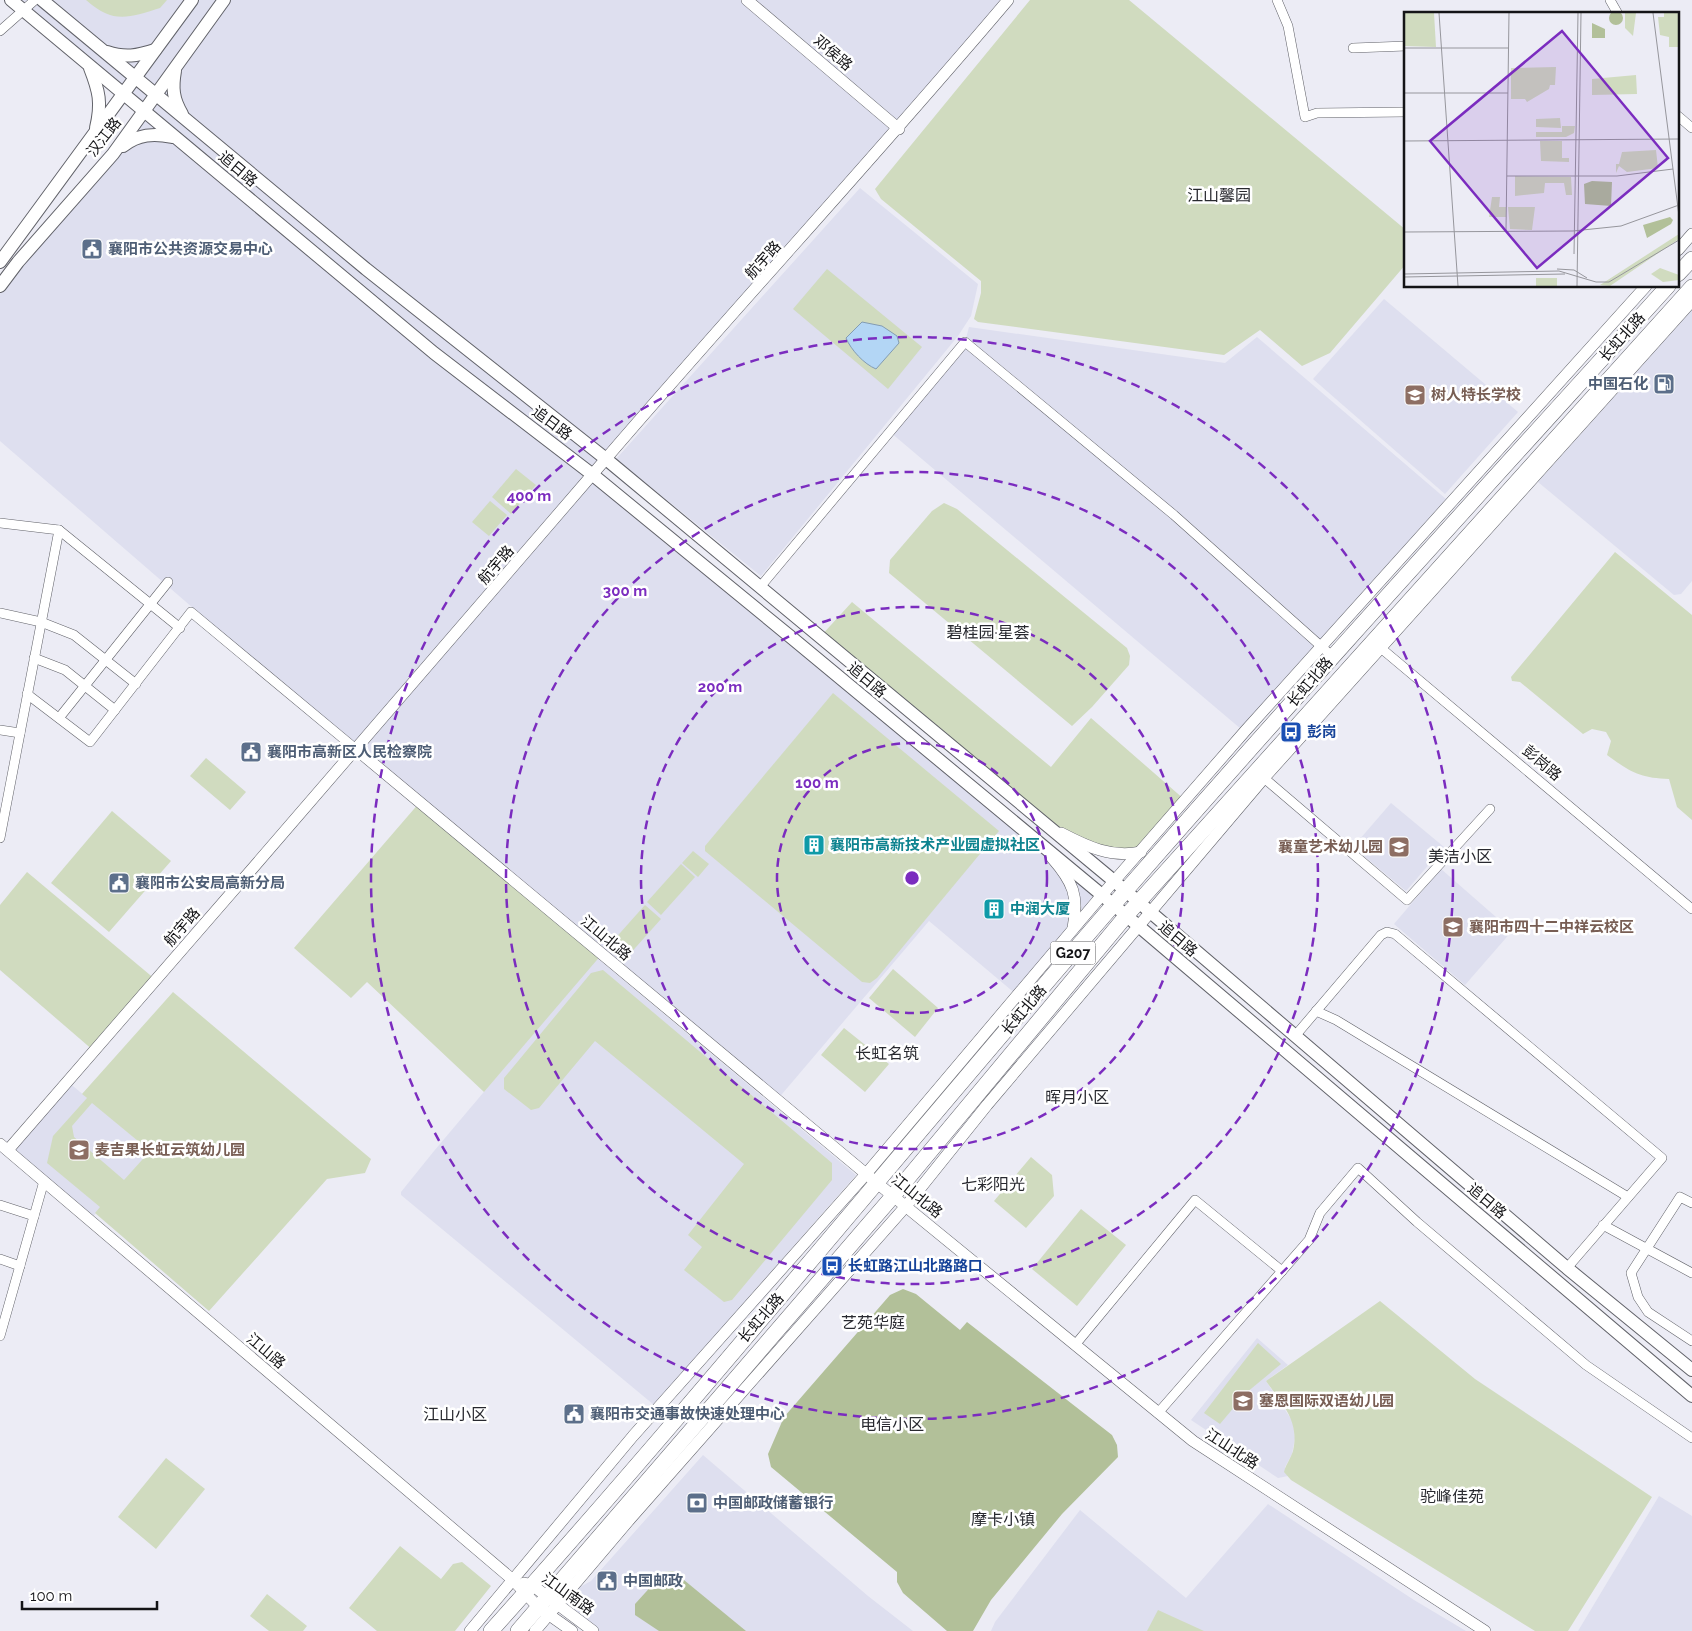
<svg xmlns="http://www.w3.org/2000/svg" width="1692" height="1631" font-family="Raleway,'Noto Sans SC',sans-serif">
  <style>
    .built { fill: #dedfef }
    .green { fill: #d0dbbf; fill-rule: evenodd }
    .forest { fill: #b2c099 }
    .water { fill: #b3d6f5; stroke: #839cb2 }
    .lines { fill: none; stroke-linecap: round; stroke-linejoin: round }
    .minor-casing { stroke: #616269; stroke-width: 10 }
    .tertiary-casing { stroke: #616269; stroke-width: 12 }
    .secondary-casing { stroke: #616269; stroke-width: 14 }
    .trunk-casing { stroke: #616269; stroke-width: 16 }
    .minor { stroke: #fff; stroke-width: 9 }
    .tertiary { stroke: #fff; stroke-width: 11 }
    .secondary { stroke: #fff; stroke-width: 12 }
    .trunk { stroke: #fff; stroke-width: 15 }
    .ring { fill: none; stroke: #7b2cbf; stroke-width: 2.5; stroke-dasharray: 9 6 }
    .labels { text-anchor: middle; dominant-baseline: central; stroke-width: 5; stroke-linejoin: round; paint-order: stroke }
    .shield { fill: #fff; stroke: #5a5a5d; stroke-width: 1 }
    .shield-label { font-size: 14px; font-weight: bold; fill: #141417 }
    .street-label { font-size: 15px; fill: #141417; stroke: #fff }
    .service-label { font-size: 15px; font-weight: bold; fill: #4e5e75; stroke: #fff; text-anchor: start }
    .education-label { font-size: 15px; font-weight: bold; fill: #785e54; stroke: #fff; text-anchor: start }
    .transit-label { font-size: 15px; font-weight: bold; fill: #164399; stroke: #fff; text-anchor: start }
    .culture-label { font-size: 15px; font-weight: bold; fill: #0d838f; stroke: #fff; text-anchor: start }
    .neighbourhood-label { font-size: 16px; fill: #28292f; stroke: #fff }
    .inset-road { fill: none; stroke: #96969c; stroke-width: 1 }
    .view { fill: #7b2cbf; fill-opacity: 0.15; stroke: #7b2cbf; stroke-width: 2.5 }
    .inset-edge { fill: none; stroke: #141417; stroke-width: 2.5 }
    .centre { fill: #7b2cbf; stroke: #fff; stroke-width: 2.5 }
    .ring-label { font-size: 15px; text-anchor: middle; font-weight: bold; fill: #7b2cbf; stroke: #fff; stroke-width: 5; stroke-linejoin: round; paint-order: stroke }
  </style>
  <rect width="100%" height="100%" fill="#ececf5"/>
  <g class="built">
    <polygon points="11,0 1008,0 593,475 1102,895 1017,995 929,921 777,1100 357,750 0,441 0,293 144,111"/>
    <polygon points="860,188 978,284 971,316 958,336 761,576 616,459"/>
    <polygon points="1384,299 1518,412 1445,494 1313,379"/>
    <polygon points="1692,310 1692,581 1681,594 1674,595 1538,482"/>
    <polygon points="969,327 1225,363 1257,337 1446,499 1241,729 890,432 965,342"/>
    <polygon points="1391,803 1444,847 1406,891 1353,847"/>
    <polygon points="1441,869 1512,931 1465,985 1394,924"/>
    <polygon points="597,958 856,1175 654,1405 401,1195 401,1192 434,1151"/>
    <polygon points="67,1081 150,1151 90,1220 8,1150"/>
    <polygon points="1257,1338 1288,1365 1266,1381 1293,1422 1295,1438 1292,1454 1285,1467 1285,1472 1288,1476 1278,1478 1191,1420"/>
    <polygon points="703,1455 868,1596 913,1631 594,1631 563,1608 580,1587 591,1581"/>
    <polygon points="1659,1496 1692,1516 1692,1631 1578,1631"/>
    <polygon points="1268,1504 1414,1600 1466,1631 991,1631 995,1622 1080,1510 1186,1598"/>
  </g>
  <g class="green">
    <path d="M 86,0 L 167,0 L 160,8 C 128,18 113,24 86,0 Z"/>
    <polygon points="1030,0 1129,0 1406,230 1406,264 1330,353 1302,366 1260,330 1224,355 978,322 974,319 981,293 981,281 881,199 875,189"/>
    <polygon points="827,269 922,347 888,389 793,309"/>
    <polygon points="516,469 536,485 511,514 492,497"/>
    <polygon points="490,501 507,515 489,536 472,522"/>
    <polygon points="944,503 957,509 1127,648 1130,656 1129,665 1092,707 1072,726 889,573 890,560 932,511"/>
    <path d="M 1615,552 L 1692,615 L 1692,820 L 1677,807 L 1669,779 C 1640,778 1630,772 1607,755 L 1611,741 L 1606,732 L 1592,729 L 1583,734 L 1520,682 L 1512,681 L 1511,677 Z"/>
    <polygon points="852,602 1051,767 1091,718 1185,800 1139,853 1117,855 1048,827 820,637"/>
    <polygon points="833,693 999,831 877,978 870,983 862,982 705,851 705,846"/>
    <polygon points="206,758 246,792 230,810 190,776"/>
    <polygon points="420,802 602,954 484,1092 367,982 351,998 294,948"/>
    <polygon points="112,811 171,861 109,932 51,883"/>
    <polygon points="693,851 709,864 698,877 682,863"/>
    <polygon points="681,864 695,877 661,915 647,902"/>
    <polygon points="27,872 156,980 94,1051 0,970 0,905"/>
    <polygon points="645,905 661,919 628,956 612,942"/>
    <polygon points="893,969 938,1008 915,1037 869,998"/>
    <polygon points="603,970 832,1163 832,1180 732,1300 724,1302 684,1270 702,1247 688,1235 744,1164 595,1041 539,1108 531,1110 504,1089 504,1078 591,973"/>
    <path d="M 173,992 L 371,1159 L 365,1173 L 327,1179 L 209,1311 L 95,1213 L 100,1207 L 47,1163 L 53,1136 L 87,1098 L 82,1094 ZM 92,1103 L 150,1151 L 124,1180 L 74,1137 L 72,1126 Z"/>
    <polygon points="844,1028 889,1064 865,1092 821,1055"/>
    <polygon points="1031,1157 1052,1175 1054,1196 1026,1228 994,1201"/>
    <polygon points="1081,1209 1126,1245 1077,1306 1032,1269"/>
    <path d="M 1380,1301 L 1475,1379 L 1652,1497 L 1568,1631 L 1535,1631 L 1291,1480 L 1284,1472 C 1286,1464 1291,1458 1293,1451 C 1300,1421 1282,1404 1266,1381 Z"/>
    <polygon points="1258,1343 1281,1364 1246,1393 1220,1424 1204,1413"/>
    <polygon points="166,1458 205,1489 156,1549 118,1517"/>
    <polygon points="400,1546 441,1579 453,1564 462,1562 491,1586 455,1631 377,1631 349,1608"/>
    <polygon points="267,1594 307,1626 303,1631 269,1631 250,1616"/>
    <polygon points="1158,1610 1204,1631 1147,1631"/>
  </g>
  <g class="forest">
    <polygon points="903,1289 916,1294 960,1330 967,1322 1112,1435 1117,1445 1118,1457 1062,1514 991,1600 973,1631 947,1631 903,1593 897,1582 897,1572 771,1467 768,1454 784,1417 890,1295"/>
    <polygon points="673,1571 746,1631 659,1631 635,1615 635,1604 664,1572"/>
  </g>
  <path class="water" d="M 862,322 L 882,326 L 897,336 L 899,343 L 876,369 C 864,364 851,350 846,338 Z"/>
  <g class="lines">
    <g class="minor-casing">
      <g id="minor">
        <polyline points="1277,0 1288,26 1305,117 1317,113 1406,112"/>
        <polyline points="1610,0 1618,14"/>
        <polyline points="0,31 35,0"/>
        <polyline points="1353,48 1406,46"/>
        <polyline points="1678,116 1692,128"/>
        <polyline points="0,523 59,530 0,838"/>
        <polyline points="59,530 180,628"/>
        <polyline points="760,587 965,342 1174,515 1332,656"/>
        <polyline points="0,613 41,622 74,635 136,684"/>
        <polyline points="1376,644 1692,909"/>
        <polyline points="34,658 65,670 115,710"/>
        <polyline points="27,694 90,742 191,612 357,750"/>
        <polyline points="59,718 168,582"/>
        <polyline points="0,730 20,733"/>
        <polyline points="1264,778 1407,900 1490,809"/>
        <polyline points="1316,1011 1336,1020 1628,1197"/>
        <polyline points="1295,1036 1381,935 1387,932 1395,934 1662,1158 1567,1268"/>
        <polyline points="1692,1203 1680,1197 1631,1273 1638,1297 1648,1312 1692,1341"/>
        <polyline points="0,1205 34,1216"/>
        <polyline points="1603,1225 1692,1273"/>
        <polyline points="0,1259 20,1266"/>
        <polyline points="0,1336 44,1181"/>
        <polyline points="1075,1345 1195,1200 1282,1271"/>
        <polyline points="1158,1413 1309,1240 1320,1213 1358,1168 1417,1222 1586,1365 1692,1438"/>
      </g>
    </g>
    <g class="tertiary-casing">
      <g id="tertiary">
        <polyline points="747,0 899,129"/>
        <polyline points="1678,250 1692,234"/>
        <polyline points="357,750 877,1183 1193,1441 1485,1631"/>
        <path d="M 1061,833 C 1088,847 1111,858 1141,852"/>
        <path d="M 1052,858 C 1073,882 1079,896 1073,928"/>
        <polyline points="0,1144 513,1580 538,1607 572,1631"/>
        <path d="M 8,1150 C 207,921 407,691 604,461 C 737,306 876,156 1008,0"/>
        <polyline points="524,1583 532,1585 593,1631"/>
        <polyline points="470,1631 633,1436 866,1174 1102,895 1246,730 1646,286"/>
        <polyline points="535,1631 630,1519 906,1206 987,1105 1264,778 1692,301"/>
      </g>
    </g>
    <g class="secondary-casing">
      <g id="secondary">
        <polyline points="11,0 434,353 593,475 792,638 1102,895 1692,1396"/>
        <polyline points="42,0 366,269 606,459 1114,881 1567,1268 1692,1370"/>
        <path d="M 107,52 C 125,58 137,56 155,50"/>
        <path d="M 90,68 C 99,91 102,103 96,128"/>
        <path d="M 175,71 C 172,88 173,99 182,114"/>
        <path d="M 123,146 C 138,134 154,133 172,137"/>
        <polyline points="0,262 192,0"/>
        <polyline points="0,286 18,262 113,154 224,0"/>
      </g>
    </g>
    <g class="trunk-casing">
      <g id="trunk">
        <polyline points="1678,274 1692,259"/>
        <path d="M 491,1631 C 709,1388 914,1134 1128,888 C 1305,685 1487,486 1668,286"/>
        <polyline points="518,1631 893,1196 1126,916 1692,287"/>
      </g>
    </g>
    <use href="#minor" class="minor"/>
    <use href="#tertiary" class="tertiary"/>
    <use href="#secondary" class="secondary"/>
    <use href="#trunk" class="trunk"/>
  </g>
  <g class="ring">
    <circle cx="912" cy="878" r="135"/>
    <circle cx="912" cy="878" r="271"/>
    <circle cx="912" cy="878" r="406"/>
    <circle cx="912" cy="878" r="541"/>
  </g>
  <defs>
    <g id="civic-square" transform="scale(1.125)"><rect x="-9" y="-9" width="18" height="18" rx="4" fill="#5c6f8a" stroke="#fff"/><path d="M-.6-6.5H3V-4.5H.6V-3L4-1V1h2V6H-6V1h2V-1L-.6-3ZM-1.2 2.5V6h2.4V2.5Z" fill="#fff"/></g>
    <g id="fuel-square" transform="scale(1.125)"><rect x="-9" y="-9" width="18" height="18" rx="4" fill="#5c6f8a" stroke="#fff"/><path d="M-5.5-6h7V0h2V4h1.3V-2.5L3-4.5l.8-.8L6-3V5H2.5V1h-1V6h-7ZM-4.2-4.7v3.2H.2V-4.7Z" fill="#fff"/></g>
    <g id="school-square" transform="scale(1.125)"><rect x="-9" y="-9" width="18" height="18" rx="4" fill="#8d6e63" stroke="#fff"/><path d="M0-5L7-2L0 1L-7-2ZM-4 1L0 2.5L4 1V4Q0 6-4 4Z" fill="#fff"/></g>
    <g id="bus-square" transform="scale(1.125)"><rect x="-9" y="-9" width="18" height="18" rx="4" fill="#1a4fb4" stroke="#fff"/><path d="M-5-6H5V4H4V6H2V4H-2V6H-4V4H-5ZM-3.5-4V0h7V-4ZM-3.5 1.2v1.5H-2V1.2ZM2 1.2v1.5H3.5V1.2Z" fill="#fff"/></g>
    <g id="building-square" transform="scale(1.125)"><rect x="-9" y="-9" width="18" height="18" rx="4" fill="#0f9aa8" stroke="#fff"/><path d="M-4-6H4V6H1V3H-1V6H-4ZM-2.5-4.3h1.7v1.8h-1.7ZM.8-4.3h1.7v1.8H.8ZM-2.5-1h1.7V.8h-1.7ZM.8-1h1.7V.8H.8Z" fill="#fff"/></g>
    <g id="bank-square" transform="scale(1.125)"><rect x="-9" y="-9" width="18" height="18" rx="4" fill="#5c6f8a" stroke="#fff"/><path d="M-6-4H6V4H-6ZM0-2.3a2.3 2.3 0 1 0 0 4.6a2.3 2.3 0 1 0 0-4.6Z" fill="#fff"/></g>
  </defs>
  <g fill-rule="evenodd">
    <use href="#civic-square" x="92" y="249"/>
    <use href="#fuel-square" x="1664" y="384"/>
    <use href="#school-square" x="1415" y="395"/>
    <use href="#bus-square" x="1291" y="732"/>
    <use href="#civic-square" x="251" y="752"/>
    <use href="#building-square" x="814" y="845"/>
    <use href="#school-square" x="1399" y="847"/>
    <use href="#civic-square" x="119" y="883"/>
    <use href="#building-square" x="994" y="909"/>
    <use href="#school-square" x="1453" y="927"/>
    <use href="#school-square" x="79" y="1150"/>
    <use href="#bus-square" x="832" y="1266"/>
    <use href="#school-square" x="1243" y="1401"/>
    <use href="#civic-square" x="574" y="1414"/>
    <use href="#bank-square" x="697" y="1503"/>
    <use href="#civic-square" x="607" y="1581"/>
  </g>
  <g class="labels">
    <rect class="shield" x="1050.5" y="941.5" width="45" height="23" rx="4"/>
    <g class="shield-label">
      <text x="1073" y="953">G207</text>
    </g>
    <g class="street-label">
      <text transform="translate(833 53) rotate(40)">邓侯路</text>
      <text transform="translate(104 137) rotate(-52)">汉江路</text>
      <text transform="translate(238 169) rotate(40)">追日路</text>
      <text transform="translate(763 260) rotate(-48)">航宇路</text>
      <text transform="translate(1622 337) rotate(-48)">长虹北路</text>
      <text transform="translate(552 423) rotate(37)">追日路</text>
      <text transform="translate(496 565) rotate(-49)">航宇路</text>
      <text transform="translate(867 680) rotate(40)">追日路</text>
      <text transform="translate(1310 682) rotate(-49)">长虹北路</text>
      <text transform="translate(1542 763) rotate(40)">彭岗路</text>
      <text transform="translate(182 927) rotate(-49)">航宇路</text>
      <text transform="translate(606 938) rotate(40)">江山北路</text>
      <text transform="translate(1178 939) rotate(40)">追日路</text>
      <text transform="translate(1024 1010) rotate(-50)">长虹北路</text>
      <text transform="translate(917 1196) rotate(39)">江山北路</text>
      <text transform="translate(1487 1201) rotate(40)">追日路</text>
      <text transform="translate(761 1318) rotate(-49)">长虹北路</text>
      <text transform="translate(266 1351) rotate(40)">江山路</text>
      <text transform="translate(1232 1449) rotate(33)">江山北路</text>
      <text transform="translate(568 1594) rotate(36)">江山南路</text>
    </g>
    <g class="service-label">
      <text x="108" y="249">襄阳市公共资源交易中心</text>
      <text x="1648" y="384" text-anchor="end">中国石化</text>
      <text x="267" y="752">襄阳市高新区人民检察院</text>
      <text x="135" y="883">襄阳市公安局高新分局</text>
      <text x="590" y="1414">襄阳市交通事故快速处理中心</text>
      <text x="713" y="1503">中国邮政储蓄银行</text>
      <text x="623" y="1581">中国邮政</text>
    </g>
    <g class="education-label">
      <text x="1431" y="395">树人特长学校</text>
      <text x="1383" y="847" text-anchor="end">襄童艺术幼儿园</text>
      <text x="1469" y="927">襄阳市四十二中祥云校区</text>
      <text x="95" y="1150">麦吉果长虹云筑幼儿园</text>
      <text x="1259" y="1401">塞恩国际双语幼儿园</text>
    </g>
    <g class="transit-label">
      <text x="1307" y="732">彭岗</text>
      <text x="848" y="1266">长虹路江山北路路口</text>
    </g>
    <g class="culture-label">
      <text x="830" y="845">襄阳市高新技术产业园虚拟社区</text>
      <text x="1010" y="909">中润大厦</text>
    </g>
    <g class="neighbourhood-label">
      <text x="1219" y="195">江山馨园</text>
      <text x="988" y="632">碧桂园·星荟</text>
      <text x="1460" y="856">美洁小区</text>
      <text x="887" y="1053">长虹名筑</text>
      <text x="1077" y="1097">晖月小区</text>
      <text x="993" y="1184">七彩阳光</text>
      <text x="873" y="1322">艺苑华庭</text>
      <text x="455" y="1414">江山小区</text>
      <text x="892" y="1424">电信小区</text>
      <text x="1452" y="1496">驼峰佳苑</text>
      <text x="1003" y="1519">摩卡小镇</text>
    </g>
  </g>
  <g transform="translate(1404 12)">
    <rect width="275" height="275" fill="#ececf5"/>
    <path d="M 0,1 L 30,1 L 32,35 L 0,34 ZM 221,1 L 232,1 L 229,24 L 221,16 ZM 260,1 L 275,1 L 275,35 L 265,35 L 265,25 L 256,23 L 254,5 L 260,5 ZM 152,55 L 151,73 L 146,73 L 145,77 L 123,90 L 121,87 L 107,87 L 107,56 ZM 232,63 L 233,82 L 188,83 L 188,67 ZM 156,106 L 157,116 L 132,115 L 132,107 ZM 158,114 L 171,114 L 170,121 L 162,125 L 132,125 L 132,120 L 158,120 ZM 136,129 L 158,129 L 158,146 L 165,146 L 165,150 L 137,149 ZM 252,138 L 254,156 L 223,160 L 215,154 L 212,161 L 212,152 L 215,152 L 218,140 ZM 111,164 L 167,165 L 168,183 L 162,183 L 160,171 L 141,171 L 140,181 L 111,184 ZM 88,185 L 96,185 L 95,195 L 102,195 L 102,205 L 85,205 ZM 104,195 L 131,195 L 128,218 L 106,217 ZM 275,222 L 275,227 L 206,274 L 196,273 ZM 256,256 L 275,263 L 275,268 L 259,270 L 247,262 ZM 132,266 L 153,266 L 153,274 L 132,274 Z" fill="#d0dbbf"/>
    <path d="M205 6a7 7 0 1 1 14 0a7 7 0 1 1-14 0ZM 188,11 L 201,17 L 201,26 L 188,26 ZM 188,169 L 208,170 L 207,194 L 181,192 L 180,172 ZM 266,205 L 269,208 L 267,212 L 243,226 L 239,213 Z" fill="#b2c099"/>
    <path class="inset-road" d="M 35,1 L 54,274M 249,1 L 275,204M 0,36 L 105,36M 0,81 L 104,81M 0,129 L 275,127M 103,164 L 213,164 L 269,157M 102,218 L 105,1M 0,220 L 169,219 L 217,214 L 275,193M 170,242 L 174,1M 153,257 L 170,258 L 183,266M 0,262 L 155,259 L 192,270 L 205,270 L 275,228M 0,265 L 161,262M 173,274 L 177,1"/>
    <path class="view" d="M 158,19 L 264,146 L 133,256 L 26,129 Z"/>
    <rect width="275" height="275" class="inset-edge"/>
  </g>
  <circle cx="912" cy="878" r="8" class="centre"/>
  <g class="ring-label">
    <text x="529" y="501">400 m</text>
    <text x="625" y="596">300 m</text>
    <text x="720" y="692">200 m</text>
    <text x="817" y="788">100 m</text>
  </g>
  <path d="M22 1601v8h135v-8" fill="none" stroke="#141417" stroke-width="2.5"/>
  <text x="30" y="1601" font-size="15" fill="#141417" stroke="#ffffff" stroke-width="4" paint-order="stroke">100 m</text>
</svg>
